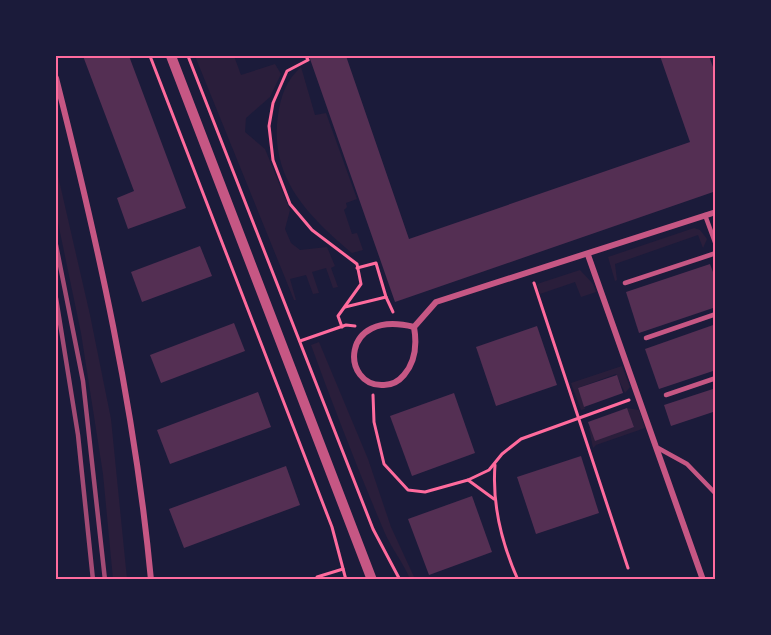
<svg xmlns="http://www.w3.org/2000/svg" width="771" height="635" font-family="Lato,sans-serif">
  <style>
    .green { fill: #2a1e3b }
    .building { fill: #542f53 }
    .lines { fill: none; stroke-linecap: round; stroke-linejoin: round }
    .path { stroke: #ff6b9d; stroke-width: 3 }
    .service { stroke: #c65784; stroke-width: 4.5 }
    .minor { stroke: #c65784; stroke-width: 6 }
    .tertiary { stroke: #c65784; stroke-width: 10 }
    .rail { stroke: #a44b75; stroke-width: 4.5 }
    .neatline { fill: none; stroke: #ff6b9d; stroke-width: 2 }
  </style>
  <rect width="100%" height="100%" fill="#1b1b3a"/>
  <g class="green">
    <polygon points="195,56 234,56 241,75 275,64 281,74 270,97 246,118 245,132 265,149 290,210 285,229 291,243 300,250 327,247 335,266 331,268 338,287 333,288 326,268 312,272 319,293 313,294 306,275 290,279 296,300 294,300"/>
    <path d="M 301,67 L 315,115 L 326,113 L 357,199 L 346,203 L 347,207 L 344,210 L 352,234 L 357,233 L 363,250 L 352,253 C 308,216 269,177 278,115 C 281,95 286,81 301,67 Z"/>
    <polygon points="56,167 90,315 111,419 127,579 113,579 103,474 81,333 56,213"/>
    <polygon points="694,228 700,230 707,239 703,248 698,235 615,264 617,280 615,281 608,257"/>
    <polygon points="580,270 593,284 596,292 581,297 575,282 540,294 537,284"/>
    <path d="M 319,342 L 368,459 L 391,527 L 415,579 L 410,579 C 403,562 391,548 384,531 C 358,470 334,408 311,345 Z"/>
    <polygon points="622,366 630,387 625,393 616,374 578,388 585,409 581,410 571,383"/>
    <polygon points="627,408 639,410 645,428 596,445 593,448 589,428 634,427"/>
  </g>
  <g class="building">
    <polygon points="83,56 129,56 186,208 128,229 117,198 134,191"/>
    <polygon points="309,56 346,56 409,239 690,142 660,56 709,56 716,75 716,191 395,302"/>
    <polygon points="200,246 212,276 142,302 131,272"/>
    <polygon points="710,264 716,280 716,307 639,333 626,292"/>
    <polygon points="234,323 245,351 161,383 150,355"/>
    <polygon points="716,324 716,370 659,389 645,349"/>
    <polygon points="537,326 557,385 496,406 476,347"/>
    <polygon points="617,375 623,393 584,407 578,388"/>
    <polygon points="716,388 716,411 671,426 664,405"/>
    <polygon points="258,392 271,427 170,464 157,430"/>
    <polygon points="454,393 475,453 412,476 390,416"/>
    <polygon points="627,408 634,427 595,441 588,422"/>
    <polygon points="581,456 599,513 536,534 517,477"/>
    <polygon points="286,466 300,505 184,548 169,509"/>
    <polygon points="472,496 492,552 429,575 408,519"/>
  </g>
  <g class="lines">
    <g class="path">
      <polyline points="150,56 332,527 346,580"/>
      <polyline points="188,56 373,529 400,580"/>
      <polyline points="306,56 308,60 287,71 273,103 269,126 273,160 290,204 312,230 357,264 361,284 338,316 342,327"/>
      <polyline points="534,283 628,568"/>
      <polyline points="386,297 393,312"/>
      <polyline points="345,307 386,297 376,263 357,268"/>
      <polyline points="300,341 346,325 355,326"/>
      <polyline points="373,395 374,422 384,464 408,490 425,492 468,480 489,470 502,454 521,439 629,400"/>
      <path d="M 495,465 C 492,504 502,544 518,580"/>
      <polyline points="468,480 494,499"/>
      <polyline points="317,577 343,569"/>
    </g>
    <g class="service">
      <polyline points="705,215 716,245"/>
      <polyline points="625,283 716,253"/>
      <polyline points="646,338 716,314"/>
      <polyline points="666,395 716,378"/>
      <polyline points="658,448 687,464 716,494"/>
    </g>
    <g class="minor">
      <path d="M 56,78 C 98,244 135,409 151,580"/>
      <polyline points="588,255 703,580"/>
      <path d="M 414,327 C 339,308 341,388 384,385 C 392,385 399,381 404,375 C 416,361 417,344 414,327 L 436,302 L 716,212"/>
    </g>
    <polyline class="tertiary" points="171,56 372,580"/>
    <g class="rail">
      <polyline points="56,245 83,381 105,580"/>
      <polyline points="56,298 78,435 93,580"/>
    </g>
  </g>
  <rect width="771" height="635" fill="none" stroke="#1b1b3a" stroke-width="114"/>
  <rect x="57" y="57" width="657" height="521" class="neatline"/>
</svg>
